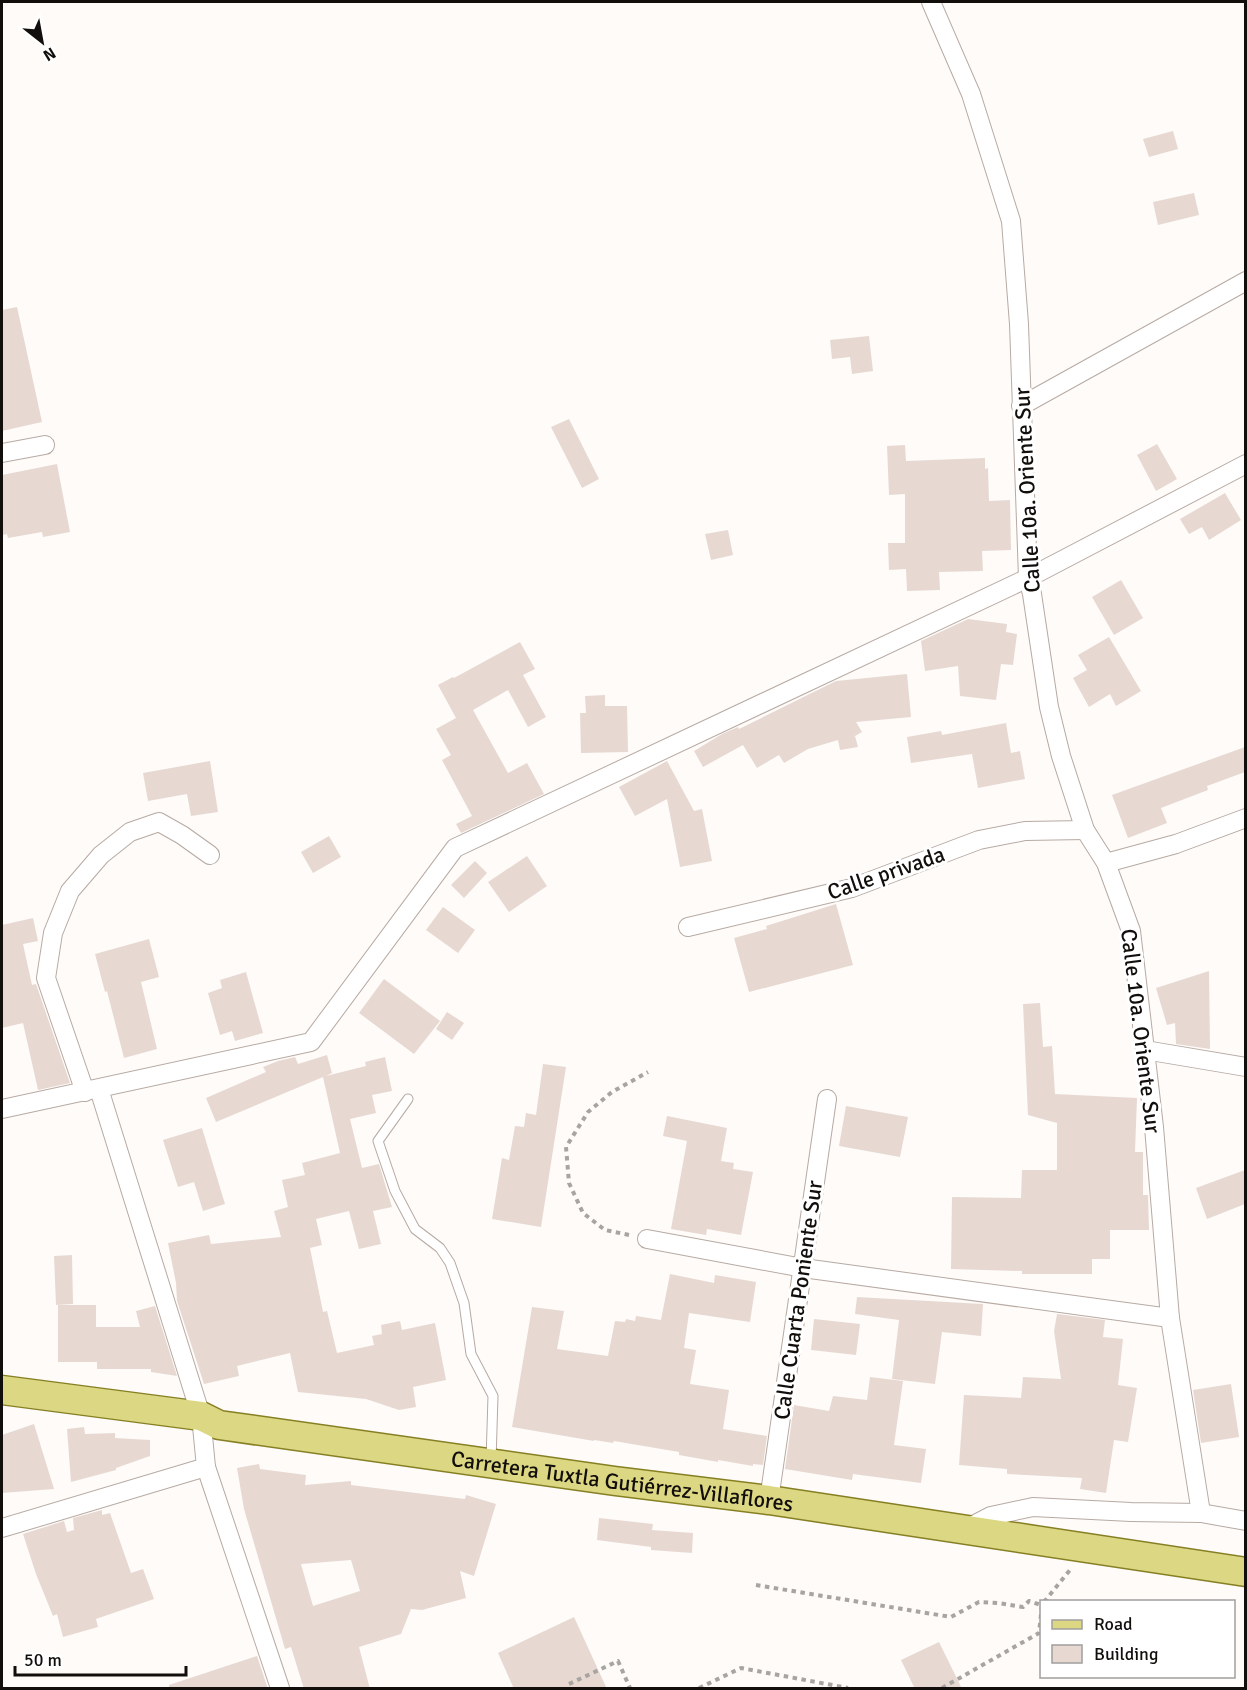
<svg xmlns="http://www.w3.org/2000/svg" width="1247" height="1690" font-family="Signika,sans-serif">
  <style>
    .building { fill: #e7d9d2; fill-rule: evenodd }
    .lines { fill: none; stroke-linecap: round; stroke-linejoin: round }
    .service-casing { stroke: #b7aaa3; stroke-width: 11 }
    .minor-casing { stroke: #b7aaa3; stroke-width: 20 }
    .primary-casing { stroke: #867f23; stroke-width: 31 }
    .path { stroke: #a8a4a2; stroke-width: 4; stroke-dasharray: 4.5 4.5; stroke-linecap: butt }
    .service { stroke: #fff; stroke-width: 9 }
    .minor { stroke: #fff; stroke-width: 18 }
    .primary { stroke: #dcd783; stroke-width: 28 }
    .labels { text-anchor: middle; dominant-baseline: central; stroke-width: 6; stroke-linejoin: round; paint-order: stroke }
    .street-label { font-size: 22px; fill: #120e0c; stroke: #fff }
  </style>
  <rect width="100%" height="100%" fill="#fefbf9"/>
  <g class="building">
    <polygon points="1173,131 1178,149 1149,157 1143,139"/>
    <polygon points="1194,193 1199,215 1158,225 1153,202"/>
    <polygon points="17,307 42,422 2,431 2,310"/>
    <polygon points="869,336 873,371 852,374 850,357 832,359 830,340"/>
    <polygon points="569,419 599,479 582,488 551,427"/>
    <polygon points="1157,444 1177,479 1156,491 1137,455"/>
    <polygon points="905,445 906,461 985,458 985,469 988,468 989,501 1010,500 1011,550 982,551 983,571 939,572 940,590 907,591 906,569 889,570 888,543 905,543 905,494 889,495 887,446"/>
    <polygon points="57,464 70,532 43,537 42,532 8,538 7,534 2,535 2,475"/>
    <polygon points="1225,493 1241,520 1209,540 1202,527 1189,534 1180,519"/>
    <polygon points="728,530 733,555 711,560 705,534"/>
    <polygon points="1121,580 1143,618 1114,635 1092,597"/>
    <polygon points="968,619 1007,624 1006,632 1017,634 1013,665 1001,664 996,700 960,696 958,666 925,671 921,641"/>
    <polygon points="1109,637 1141,691 1116,706 1110,694 1089,707 1073,678 1087,670 1078,655"/>
    <polygon points="520,642 535,669 523,675 546,717 528,727 508,690 473,710 508,773 527,763 544,794 461,833 456,824 472,816 442,760 451,755 436,729 456,718 438,685 453,677 454,678"/>
    <polygon points="907,674 911,717 856,722 862,732 855,736 858,747 840,750 838,740 808,749 784,763 779,755 757,768 743,745 703,767 694,751 722,734 738,727 739,729 836,681"/>
    <polygon points="605,695 605,706 627,706 628,752 581,753 580,713 586,713 585,696"/>
    <polygon points="1006,723 1011,753 1020,751 1025,779 978,788 972,754 911,763 907,737 941,731 942,735"/>
    <polygon points="1245,747 1245,772 1207,786 1208,790 1161,808 1167,823 1128,838 1112,795"/>
    <polygon points="210,761 218,812 191,816 187,794 148,801 143,773"/>
    <polygon points="667,761 694,811 702,809 712,861 680,867 667,799 635,816 619,787"/>
    <polygon points="329,836 341,857 313,873 301,852"/>
    <polygon points="527,856 547,886 509,912 488,882"/>
    <polygon points="475,861 487,873 464,898 451,885"/>
    <polygon points="836,904 853,965 749,992 734,938 767,929 766,926"/>
    <polygon points="443,907 475,930 458,953 426,930"/>
    <polygon points="33,918 38,941 23,944 32,985 36,984 70,1083 38,1090 23,1023 2,1028 2,925"/>
    <polygon points="149,939 159,977 141,982 157,1049 124,1058 107,991 105,992 95,954"/>
    <polygon points="1209,971 1210,1049 1176,1044 1175,1023 1167,1025 1156,988"/>
    <polygon points="246,972 263,1033 235,1041 232,1031 220,1035 208,993 222,988 220,980"/>
    <polygon points="384,979 440,1021 414,1054 359,1013"/>
    <polygon points="1040,1003 1043,1047 1052,1046 1055,1094 1137,1098 1135,1152 1143,1152 1143,1195 1148,1195 1149,1230 1110,1230 1110,1259 1092,1259 1092,1274 1022,1274 1022,1271 951,1269 952,1197 1021,1198 1022,1170 1057,1170 1057,1123 1028,1115 1023,1004"/>
    <polygon points="447,1012 464,1023 452,1040 436,1029"/>
    <polygon points="327,1055 332,1073 326,1076 366,1066 365,1062 385,1057 392,1091 372,1095 376,1113 350,1119 362,1168 379,1164 392,1207 373,1211 381,1244 359,1249 349,1211 316,1219 322,1245 310,1248 323,1312 327,1311 337,1353 374,1345 372,1336 382,1334 381,1325 400,1321 402,1330 435,1323 446,1380 413,1387 416,1407 399,1410 366,1399 298,1392 290,1353 237,1366 239,1376 204,1384 177,1301 176,1283 168,1243 209,1235 211,1244 281,1237 274,1211 288,1207 282,1180 305,1175 302,1163 340,1153 323,1077 216,1122 206,1098 266,1072 263,1067 278,1061 295,1057 298,1064"/>
    <polygon points="543,1064 566,1067 541,1227 492,1219 502,1158 509,1160 515,1126 524,1127 526,1113 536,1115"/>
    <polygon points="846,1106 908,1117 900,1157 839,1146"/>
    <polygon points="667,1116 727,1128 721,1161 734,1163 733,1169 753,1172 741,1235 707,1229 706,1235 671,1229 687,1141 663,1136"/>
    <polygon points="202,1128 225,1204 203,1211 194,1182 178,1187 163,1140"/>
    <polygon points="1245,1170 1245,1204 1207,1219 1196,1188"/>
    <polygon points="72,1255 73,1304 56,1305 54,1256"/>
    <polygon points="670,1274 714,1283 715,1275 756,1282 750,1322 689,1313 684,1348 696,1350 690,1384 729,1390 723,1429 767,1436 763,1465 753,1464 753,1466 718,1460 718,1462 679,1455 679,1452 614,1441 613,1443 594,1440 594,1441 512,1427 532,1307 564,1311 557,1349 608,1356 615,1321 625,1322 626,1319 635,1321 636,1316 661,1320"/>
    <polygon points="857,1297 983,1304 981,1336 942,1332 935,1384 892,1379 899,1320 855,1314"/>
    <polygon points="58,1305 96,1305 96,1327 140,1327 136,1311 155,1306 177,1376 151,1372 151,1369 97,1369 97,1362 58,1362"/>
    <polygon points="1057,1314 1105,1320 1103,1337 1123,1339 1118,1385 1137,1388 1128,1442 1114,1440 1106,1493 1080,1489 1082,1478 1007,1474 1007,1469 959,1465 964,1395 1021,1398 1023,1377 1061,1379 1054,1331"/>
    <polygon points="814,1319 860,1324 856,1355 811,1350"/>
    <polygon points="870,1377 903,1381 894,1445 926,1449 921,1483 853,1474 852,1480 785,1469 794,1405 829,1411 833,1396 867,1400"/>
    <polygon points="1231,1384 1239,1437 1201,1443 1193,1390"/>
    <polygon points="34,1424 54,1489 2,1493 2,1435"/>
    <polygon points="84,1427 85,1434 115,1433 115,1438 150,1440 150,1456 116,1468 116,1470 71,1482 67,1429"/>
    <path d="M 259,1464 L 260,1469 L 306,1475 L 305,1485 L 351,1481 L 351,1485 L 465,1499 L 466,1495 L 496,1504 L 474,1576 L 460,1571 L 466,1598 L 422,1610 L 411,1609 L 401,1634 L 359,1647 L 370,1689 L 304,1689 L 291,1647 L 285,1649 L 244,1509 L 237,1468 ZM 351,1560 L 360,1591 L 313,1606 L 301,1564 Z"/>
    <polygon points="102,1510 102,1515 110,1513 131,1573 143,1569 154,1599 96,1619 98,1627 63,1637 57,1614 53,1616 36,1574 23,1534 64,1521 67,1532 74,1530 73,1518"/>
    <polygon points="599,1518 653,1524 652,1530 693,1533 692,1553 651,1550 651,1547 597,1540"/>
    <polygon points="574,1617 607,1689 514,1689 498,1653"/>
    <polygon points="939,1642 962,1689 915,1689 901,1660"/>
    <polygon points="257,1656 268,1689 169,1689 169,1685"/>
  </g>
  <g class="lines">
    <g class="service-casing">
      <polyline id="service" points="408,1099 378,1141 395,1191 415,1229 440,1248 450,1263 464,1303 471,1354 493,1396 491,1461"/>
    </g>
    <g class="minor-casing">
      <g id="minor">
        <polyline points="931,2 971,94 1011,221 1019,324 1028,578 1032,594 1049,707 1061,756 1085,830 1106,863 1131,931 1154,1127 1170,1318 1201,1513"/>
        <polyline points="1021,406 1246,281"/>
        <polyline points="2,453 45,445"/>
        <polyline points="1106,863 1176,844 1246,818"/>
        <polyline points="688,927 852,888 979,840 1025,831 1085,830"/>
        <polyline points="1145,1050 1246,1067"/>
        <polyline points="99,1089 201,1416 206,1467 280,1688"/>
        <polyline points="85,1092 46,978 53,933 70,891 101,855 130,832 159,822 182,835 210,855"/>
        <polyline points="2,1109 311,1042 455,848 1028,578 1246,464"/>
        <polyline points="647,1239 803,1268 1170,1318"/>
        <polyline points="769,1500 827,1099"/>
        <polyline points="2,1528 206,1467"/>
        <polyline points="964,1530 991,1516 1033,1507 1131,1512 1201,1513 1246,1521"/>
      </g>
    </g>
    <g class="primary-casing">
      <g id="primary">
        <path id="s1" d="M 2,1390 L 201,1416 L 219,1425 L 615,1481 L 769,1500 L 1246,1572"/>
      </g>
    </g>
    <g class="path">
      <polyline points="629,1235 605,1230 583,1213 569,1183 566,1147 588,1112 612,1092 648,1072"/>
      <polyline points="756,1585 951,1617 979,1602 998,1603 1023,1607 1029,1601 1041,1605"/>
      <polyline points="1044,1602 1070,1570"/>
      <polyline points="569,1684 618,1661 630,1688"/>
      <polyline points="699,1688 741,1668 848,1688"/>
      <polyline points="942,1688 1039,1633 1042,1605"/>
    </g>
    <use href="#service" class="service"/>
    <use href="#minor" class="minor"/>
    <use href="#primary" class="primary"/>
  </g>
  <g class="labels">
    <g class="street-label">
      <text transform="translate(1027 490) rotate(-93)">Calle 10a. Oriente Sur</text>
      <text transform="translate(886 873) rotate(-19)">Calle privada</text>
      <text transform="translate(1141 1031) rotate(83)">Calle 10a. Oriente Sur</text>
      <text transform="translate(798 1300) rotate(-82)">Calle Cuarta Poniente Sur</text>
      <text stroke="none"><textPath href="#s1" startOffset="628">Carretera Tuxtla Gutiérrez-Villaflores</textPath></text>
    </g>
  </g>
  <rect width="1247" height="1690" fill="none" stroke="#120e0c" stroke-width="6"/>
  <rect x="1040" y="1600" width="195" height="78" fill="#ffffff" stroke="#a09f9e" stroke-width="1.5"/>
  <rect x="1052" y="1620" width="30" height="9" fill="#dcd783" stroke="#a09f9e" stroke-width="1.5"/>
  <text x="1094" y="1630" font-size="18" fill="#120e0c">Road</text>
  <rect x="1052" y="1645" width="30" height="18" fill="#e7d9d2" stroke="#a09f9e" stroke-width="1.5"/>
  <text x="1094" y="1660" font-size="18" fill="#120e0c">Building</text>
  <g transform="translate(42 42) rotate(149)" stroke="#ffffff" stroke-width="4.5" paint-order="stroke">
  <path d="M0-4.5L10 22L0 15L-10 22Z" fill="#120e0c"/>
  <text y="-9" font-size="16" font-weight="bold" text-anchor="middle" fill="#120e0c">N</text>
  </g>
  <path d="M15 1666v9h171v-9" fill="none" stroke="#120e0c" stroke-width="3"/>
  <text x="24" y="1666" font-size="18" fill="#120e0c" stroke="#ffffff" stroke-width="4.5" paint-order="stroke">50 m</text>
</svg>
